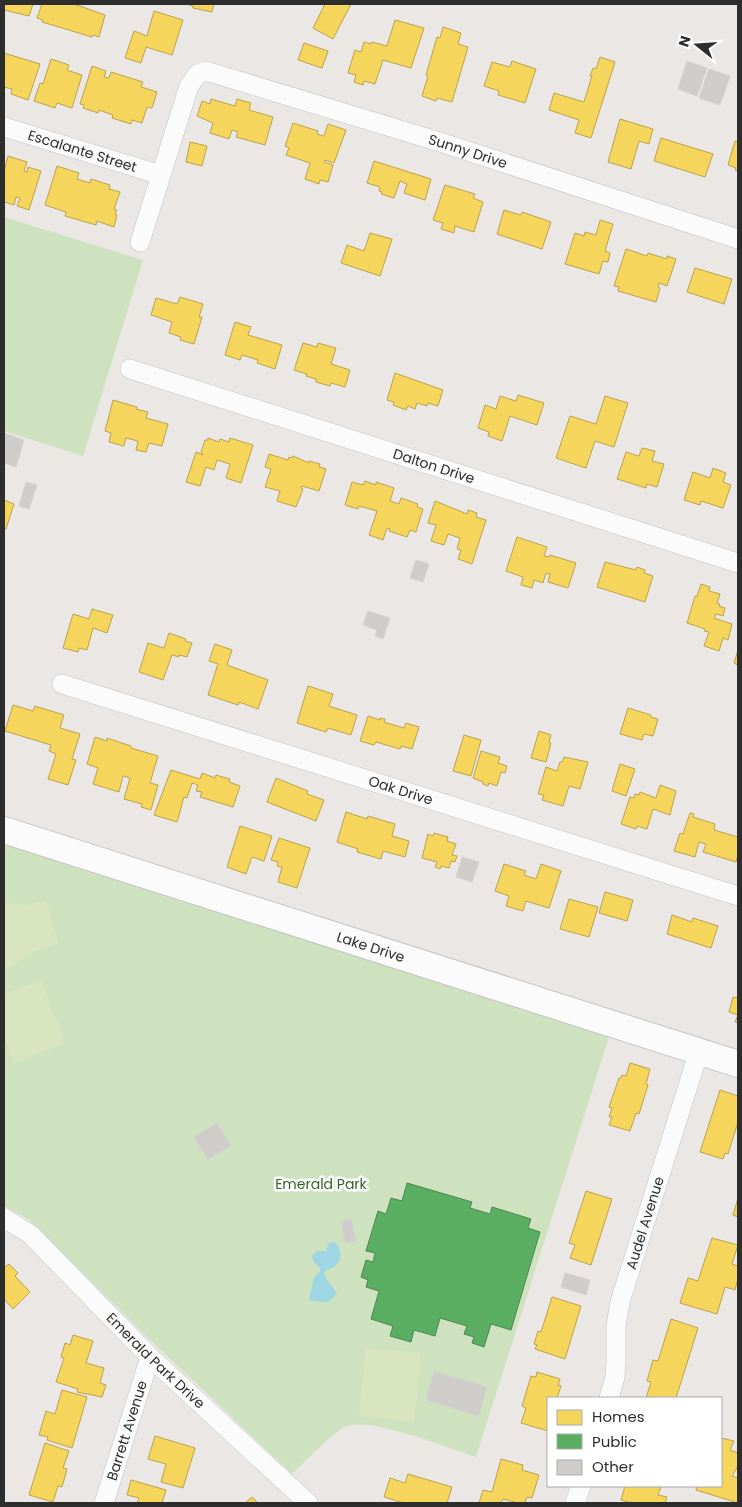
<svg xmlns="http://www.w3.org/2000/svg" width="742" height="1507" font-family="Poppins,sans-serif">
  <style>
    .green { fill: #cfe2c0 }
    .pitch { fill: #d8e5be }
    .water { fill: #9ed6e4 }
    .homes { fill: #f6d55c; stroke: #baa34e }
    .public { fill: #5aae61; stroke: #4c8751 }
    .building { fill: #cfcdca; stroke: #d5d2d0 }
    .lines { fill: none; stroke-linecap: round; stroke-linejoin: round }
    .street-casing { stroke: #c4c4c3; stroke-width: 20 }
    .secondary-casing { stroke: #c4c4c3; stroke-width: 28 }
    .street { stroke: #fcfbfb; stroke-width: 19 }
    .secondary { stroke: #fcfbfb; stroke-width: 26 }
    .labels { text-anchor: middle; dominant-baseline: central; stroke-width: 5; stroke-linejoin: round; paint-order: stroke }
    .street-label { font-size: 14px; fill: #2d2d2d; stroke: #fff }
    .park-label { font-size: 14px; fill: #336422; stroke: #fff }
  </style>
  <rect width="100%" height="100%" fill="#eae7e4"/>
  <g class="green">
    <polygon points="4,217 143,260 83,456 4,431"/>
    <path d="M 4,843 L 610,1034 L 476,1457 C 449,1448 371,1417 347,1426 C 335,1430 303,1464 292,1474 L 145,1335 L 28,1219 L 4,1206 Z"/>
  </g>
  <g class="pitch">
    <polygon points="46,900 59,944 36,951 4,971 4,902 26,905"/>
    <polygon points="41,980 65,1043 14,1063 4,1035 4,994"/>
    <polygon points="366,1348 421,1353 414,1422 359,1416"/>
  </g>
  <path class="water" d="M 334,1242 C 341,1247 343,1258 337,1264 C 334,1268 329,1269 326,1270 L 324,1275 L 337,1294 L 328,1302 L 311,1301 L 309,1299 L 314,1277 L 320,1271 L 320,1268 L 313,1261 L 312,1256 L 316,1251 L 326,1251 L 329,1243 Z"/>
  <g class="homes">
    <polygon points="4,4 33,4 29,16 4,10"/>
    <polygon points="42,4 74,4 105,15 99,37 93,35 92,37 42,22 43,20 37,18"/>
    <polygon points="186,4 214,4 212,12 193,8 193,6"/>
    <polygon points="325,4 351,4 333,39 313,28"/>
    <polygon points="154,11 183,20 172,55 146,47 141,63 125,58 134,31 147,36"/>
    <polygon points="395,20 424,28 411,68 383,60 375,84 364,81 363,85 354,82 356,75 348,73 355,50 361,52 364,42 371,44 372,42 387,46"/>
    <polygon points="443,27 461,33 458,44 468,47 452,102 437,98 436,101 422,96 428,76 426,75 437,37 440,38"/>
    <polygon points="304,43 328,51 322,68 298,60"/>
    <polygon points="4,53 40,64 28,100 11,94 12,89 4,87"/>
    <polygon points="600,57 615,62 591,138 575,133 579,120 549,110 554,93 584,102 592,76 590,76 593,68 596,69"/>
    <polygon points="51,59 69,65 67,70 82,75 72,108 57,103 55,108 34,101 40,83 43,84"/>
    <polygon points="512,61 536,69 525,103 498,95 499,91 484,86 492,62 510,67"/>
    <polygon points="92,66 106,71 104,77 109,78 111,72 143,82 141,87 157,92 152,108 147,107 142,123 132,120 131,124 112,118 113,115 99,110 98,113 83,108 84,105 80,104"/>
    <polygon points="211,99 235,106 237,99 251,103 249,110 273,117 265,145 236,137 238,132 232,130 229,139 210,133 213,123 197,116 202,101 210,104"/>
    <polygon points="620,119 653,129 649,144 639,141 631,169 608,162"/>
    <polygon points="293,123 318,131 317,134 324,136 328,124 346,130 334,163 325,160 324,162 333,165 328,182 320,180 319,184 305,179 310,163 286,155 289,148 285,146"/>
    <polygon points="661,138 713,154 705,177 654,161"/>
    <polygon points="735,141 738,142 738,171 735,170 736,168 728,165"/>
    <polygon points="190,142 207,146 202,166 186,162"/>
    <polygon points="8,156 27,162 24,171 27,172 28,167 41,171 29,210 17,206 20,198 16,197 14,205 4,202 4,171"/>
    <polygon points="374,161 431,179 425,200 404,193 407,184 400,181 394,198 381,194 382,192 379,191 380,187 367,183"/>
    <polygon points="57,166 79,173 77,179 90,183 91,179 110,185 109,189 120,192 114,209 117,210 115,214 117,215 114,227 97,221 96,225 65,216 66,212 45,205"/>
    <polygon points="445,185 475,194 473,198 483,202 474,232 455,226 454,233 441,229 443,223 433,220"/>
    <polygon points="504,210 521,215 522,212 551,222 542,249 497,234"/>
    <polygon points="600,220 613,224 605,251 610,253 608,262 603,261 599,274 565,264 575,233 584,236 585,232 596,235"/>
    <polygon points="370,233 392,239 380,276 341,263 347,245 364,251"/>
    <polygon points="626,249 647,256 648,253 667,259 667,256 676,259 667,286 659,283 658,287 660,288 656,302 618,291 619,287 614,286"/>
    <polygon points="695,268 732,279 724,304 687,292"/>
    <polygon points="180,297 203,304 199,317 202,317 194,344 180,340 181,337 169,333 172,322 151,315 156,298 177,304"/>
    <polygon points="235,322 251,327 248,335 282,345 275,369 257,363 258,360 242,355 240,360 225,355"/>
    <polygon points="303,343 317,347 318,343 336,348 331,364 350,370 345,387 331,383 330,386 316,382 316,379 306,376 307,374 294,370"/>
    <polygon points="395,373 443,390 438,406 428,403 427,406 417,403 415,409 408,406 406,410 393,405 394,402 387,400"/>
    <polygon points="518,395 544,403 537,425 510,416 502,441 488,436 489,432 478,428 485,405 496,409 500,396 516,401"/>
    <polygon points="605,396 628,403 614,447 595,441 586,468 556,458 570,416 596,424"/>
    <polygon points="113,400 137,407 136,409 148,412 146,418 168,424 162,446 149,443 146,452 136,450 138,441 126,438 124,446 109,442 111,433 105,431"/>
    <polygon points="208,438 219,442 220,439 229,442 230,438 253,445 241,483 226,478 230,464 217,460 214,470 206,467 200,486 186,482 196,452 203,455 201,452 205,440 208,440"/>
    <polygon points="642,448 655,451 652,461 664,464 657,487 647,484 646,488 617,479 626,452 639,456"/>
    <polygon points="269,454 288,460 289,457 292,458 293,456 309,463 309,461 320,464 319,467 326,469 319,491 302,486 301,488 303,489 296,507 277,501 280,491 265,487 271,469 265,467"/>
    <polygon points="713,468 726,473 723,482 731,485 723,508 701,501 700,505 684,500 693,472 710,478"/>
    <polygon points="365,481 376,485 376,482 394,488 390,501 399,504 401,498 418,504 417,507 423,509 416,532 410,530 407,537 389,531 390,529 387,528 383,540 369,535 377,511 359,506 358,509 345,505 352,482 363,485"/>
    <polygon points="4,500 14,504 6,529 4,528"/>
    <polygon points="435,501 467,514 468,510 477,513 476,517 486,520 472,564 458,559 461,550 457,549 460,538 448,534 444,545 431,541 436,525 428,523"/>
    <polygon points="517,537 547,547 544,556 549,557 550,555 576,563 568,588 548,582 550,574 546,573 543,583 534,580 532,588 521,585 523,577 506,571"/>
    <polygon points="605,562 636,570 637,567 645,570 644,573 653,576 645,602 597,587"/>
    <polygon points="701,584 710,587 709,591 720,594 717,603 720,604 719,606 725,608 723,616 716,614 714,618 732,624 728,640 723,638 719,651 704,646 709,632 704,631 705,629 687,623 695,596 697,596"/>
    <polygon points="92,609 113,615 107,633 93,628 87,650 79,648 78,652 63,648 73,614 89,619"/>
    <polygon points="169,633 186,639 185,641 192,643 187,657 179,655 179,657 172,655 163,680 139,672 148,643 164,648"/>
    <polygon points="215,644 232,650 227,665 268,680 258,709 239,702 238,705 208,695 218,664 209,661"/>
    <polygon points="738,650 738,665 734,663"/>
    <polygon points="308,686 333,694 329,706 357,715 351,735 328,728 326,732 297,723"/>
    <polygon points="13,705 33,711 35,706 64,715 60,728 80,734 72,759 76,760 68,785 48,779 56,754 49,751 51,745 5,731"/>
    <polygon points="628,708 651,715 651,717 658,719 653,736 644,734 642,740 620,734"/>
    <polygon points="368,716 380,720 380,718 385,719 384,722 404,728 406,723 419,727 412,749 401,746 400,749 376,742 374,745 360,741"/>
    <polygon points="539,731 551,735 549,742 551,743 546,762 531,758"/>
    <polygon points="464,735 481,740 471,776 453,771"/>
    <polygon points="95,737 107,741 107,738 131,746 131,748 158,756 150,783 158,785 151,810 141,807 142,804 124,799 130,778 123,776 119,792 93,784 98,768 87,764"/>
    <polygon points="481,751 500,757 498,763 507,766 505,773 501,772 497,786 489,783 488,786 483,784 483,782 473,778"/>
    <polygon points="564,757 588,762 580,789 569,786 563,806 542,800 544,795 538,794 546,767 557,771 560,762 562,762"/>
    <polygon points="620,764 635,769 626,796 612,791"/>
    <polygon points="171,770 200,779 202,773 215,778 216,775 230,779 229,782 240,786 233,807 200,797 202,792 196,791 198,785 192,783 187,798 184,797 177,822 154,815"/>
    <polygon points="276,778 308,791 307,794 324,800 316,821 267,802"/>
    <polygon points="660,785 676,791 670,815 653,809 647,829 637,826 636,829 621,824 630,797 634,798 635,794 639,795 640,792 656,798"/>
    <polygon points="346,812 367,819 368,816 395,824 392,836 409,841 405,857 383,851 381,859 357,852 358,849 337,842"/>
    <polygon points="690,813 694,814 693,817 715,824 714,830 738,837 738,855 736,862 703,852 706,844 699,842 695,857 674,851 680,833 683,834"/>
    <polygon points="240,826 272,836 264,861 252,857 246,874 227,867"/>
    <polygon points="434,833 448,837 447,841 456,844 452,855 457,856 455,862 451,861 449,868 441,866 440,869 435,867 437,862 422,858 428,834 433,836"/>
    <polygon points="279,838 310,848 297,888 278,882 282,867 277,866 278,862 271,860"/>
    <polygon points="504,864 526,871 524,875 536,879 541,864 561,871 549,908 526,901 523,911 506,906 509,896 495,891"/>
    <polygon points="605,892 633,900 627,921 599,913"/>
    <polygon points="569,899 598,907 589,937 560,929"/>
    <polygon points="672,915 692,922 693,918 718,926 711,948 667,934"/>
    <polygon points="733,997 738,998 738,1023 735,1022 738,1015 729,1012"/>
    <polygon points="630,1063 650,1069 646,1084 648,1085 639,1114 636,1113 630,1131 609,1125 612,1117 609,1117 612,1108 609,1107 619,1078 621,1078 622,1075 626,1076"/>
    <polygon points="720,1090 738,1096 738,1122 728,1154 725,1153 723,1159 700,1152"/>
    <polygon points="586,1191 612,1199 591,1265 570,1258 575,1245 569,1243"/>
    <polygon points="738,1198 738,1217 733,1215"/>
    <polygon points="712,1238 738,1245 732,1264 738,1266 738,1278 735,1290 725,1287 717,1314 680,1303 688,1278 698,1281"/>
    <polygon points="9,1264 18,1273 15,1276 30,1292 13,1309 4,1299 4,1266 5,1267"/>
    <polygon points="552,1297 581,1306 565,1359 535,1349 537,1345 534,1344 538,1331 541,1332"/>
    <polygon points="671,1319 698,1328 676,1398 646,1398 651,1382 647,1381 653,1360 658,1361"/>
    <polygon points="73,1335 93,1341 86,1363 104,1368 100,1383 106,1385 102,1397 77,1392 78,1389 56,1382 64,1358 61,1357 65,1343 70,1345"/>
    <polygon points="537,1372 560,1379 558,1385 561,1386 557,1398 548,1398 548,1431 521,1423 526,1408 522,1406 531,1376 536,1377"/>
    <polygon points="62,1390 87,1397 72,1448 47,1440 48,1437 39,1435 46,1411 55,1414"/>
    <polygon points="155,1436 195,1448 183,1488 161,1482 166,1464 148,1459"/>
    <polygon points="721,1438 734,1441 730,1450 738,1453 738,1466 732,1476 738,1478 738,1503 696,1490 697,1486 721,1486"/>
    <polygon points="45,1443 69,1451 63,1468 67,1469 62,1487 58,1486 53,1502 29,1495"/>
    <polygon points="501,1459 523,1465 522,1470 539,1475 532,1498 527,1497 525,1503 518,1503 503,1499 501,1503 479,1503 483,1490 492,1492"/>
    <polygon points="408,1474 452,1487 447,1503 403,1503 384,1497 390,1478 405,1483"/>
    <polygon points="131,1480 166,1490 162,1503 137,1503 139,1498 127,1495"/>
    <polygon points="625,1486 661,1486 658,1495 667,1497 665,1503 632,1503 621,1500"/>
    <polygon points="252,1497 258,1503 245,1503"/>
  </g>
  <polygon class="public" points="407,1183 472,1202 470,1208 490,1214 492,1207 531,1219 528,1228 540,1232 511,1330 491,1324 484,1347 472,1343 474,1337 464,1334 467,1326 440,1318 435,1336 414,1330 411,1342 390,1336 393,1326 371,1319 379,1291 366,1287 368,1280 361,1277 366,1260 373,1262 375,1253 366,1251 378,1211 386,1214 391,1198 402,1201"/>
  <g class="building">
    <polygon points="687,61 707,68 697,96 678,89"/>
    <polygon points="709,69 730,76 720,105 699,98"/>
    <polygon points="4,433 24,440 16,467 4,463"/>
    <polygon points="26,482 37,485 29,509 19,506"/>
    <polygon points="416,560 429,564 423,582 410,578"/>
    <polygon points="368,611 390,618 383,639 375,636 377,630 363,625"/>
    <polygon points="462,857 479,862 472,882 456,877"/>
    <polygon points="217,1123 231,1146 208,1159 194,1137"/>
    <polygon points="351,1219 356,1241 345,1243 341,1222"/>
    <polygon points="565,1273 590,1280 586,1295 561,1287"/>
    <polygon points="434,1371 487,1387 479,1416 426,1400"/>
  </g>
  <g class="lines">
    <g class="street-casing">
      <g id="street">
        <path id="s1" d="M 4,127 L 161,175"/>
        <path id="s2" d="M 140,242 L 189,86 L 198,74 L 206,71 L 440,142 L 738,239"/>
        <path id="s3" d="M 130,369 L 738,563"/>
        <path id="s4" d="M 62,684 L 738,896"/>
        <path id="s5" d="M 4,1218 L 30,1234 L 150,1357 L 308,1503"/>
        <path id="s6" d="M 609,1398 L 615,1377 L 616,1361 L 616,1326 L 620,1302 L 699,1051"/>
        <path id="s7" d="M 104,1503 L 150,1357"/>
        <polyline points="575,1503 581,1486"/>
      </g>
    </g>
    <g class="secondary-casing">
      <g id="secondary">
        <path id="s8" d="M 4,830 L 738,1064"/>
      </g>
    </g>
    <use href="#street" class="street"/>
    <use href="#secondary" class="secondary"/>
  </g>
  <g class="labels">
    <g class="street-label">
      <text stroke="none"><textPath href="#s1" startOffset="82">Escalante Street</textPath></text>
      <text stroke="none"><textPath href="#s2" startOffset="461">Sunny Drive</textPath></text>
      <text stroke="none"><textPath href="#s3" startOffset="319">Dalton Drive</textPath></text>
      <text stroke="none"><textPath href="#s4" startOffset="355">Oak Drive</textPath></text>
      <text stroke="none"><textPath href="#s8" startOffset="385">Lake Drive</textPath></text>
      <text stroke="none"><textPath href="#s6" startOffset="180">Audel Avenue</textPath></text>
      <text stroke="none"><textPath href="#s5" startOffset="209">Emerald Park Drive</textPath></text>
      <text stroke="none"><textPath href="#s7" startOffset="76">Barrett Avenue</textPath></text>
    </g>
    <g class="park-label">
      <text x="321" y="1184">Emerald Park</text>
    </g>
  </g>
  <rect width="742" height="1507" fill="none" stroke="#2d2d2d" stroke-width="10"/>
  <rect x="547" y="1397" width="175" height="90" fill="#ffffff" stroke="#ababab"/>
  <rect x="557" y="1410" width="25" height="15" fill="#f6d55c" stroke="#ababab"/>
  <text x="592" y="1422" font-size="15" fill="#2d2d2d">Homes</text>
  <rect x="557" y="1434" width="25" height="15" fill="#5aae61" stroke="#ababab"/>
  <text x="592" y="1447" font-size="15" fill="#2d2d2d">Public</text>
  <rect x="557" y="1460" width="25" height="15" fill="#cfcdca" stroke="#ababab"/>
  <text x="592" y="1472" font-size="15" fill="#2d2d2d">Other</text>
  <g transform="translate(697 45) rotate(287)" stroke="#ffffff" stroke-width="4" paint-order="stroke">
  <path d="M0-4L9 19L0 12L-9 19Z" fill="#2d2d2d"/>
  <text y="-8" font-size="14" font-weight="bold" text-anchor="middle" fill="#2d2d2d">N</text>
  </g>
</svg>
